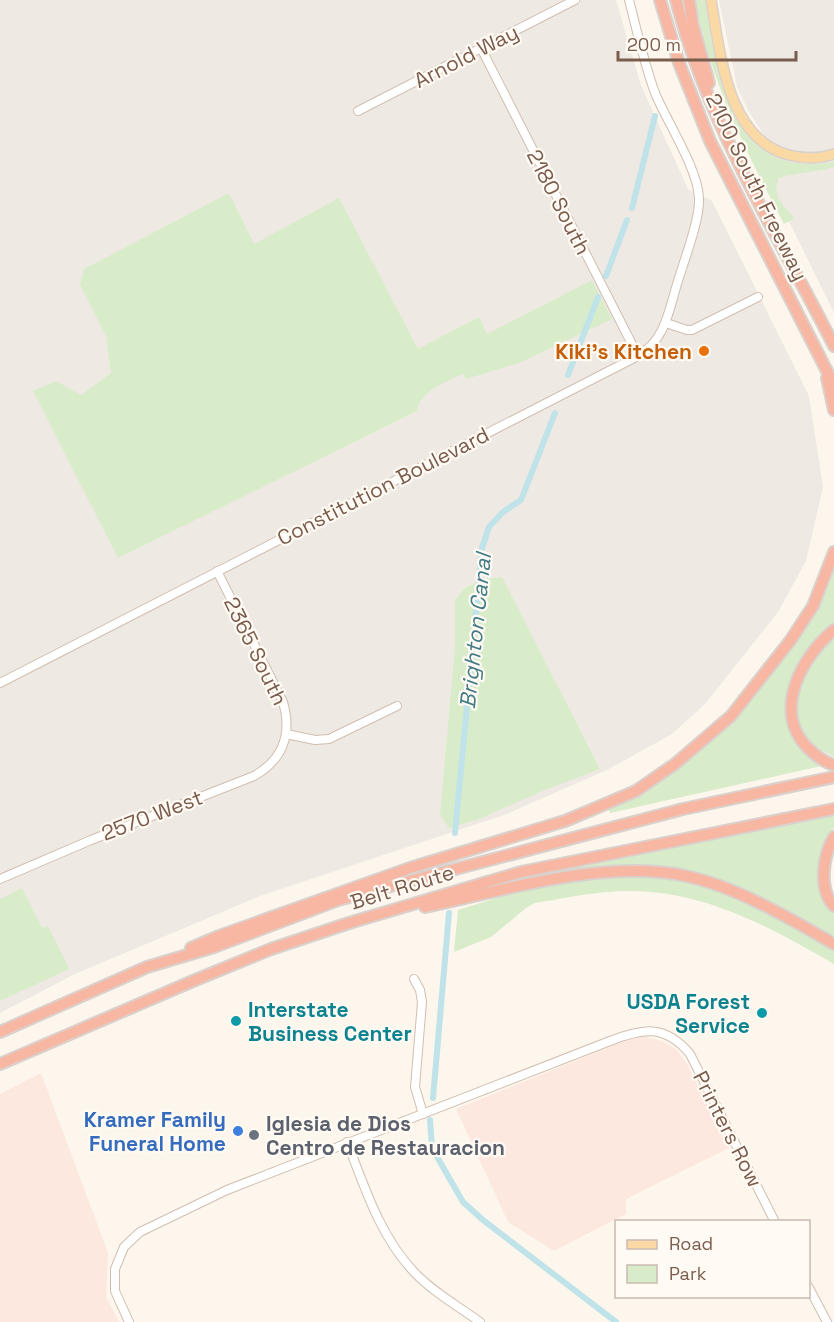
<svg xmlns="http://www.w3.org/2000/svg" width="834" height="1322" font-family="'Space Grotesk',sans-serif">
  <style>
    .commercial { fill: #fde8e0 }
    .industrial { fill: #efe9e4 }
    .green { fill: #d8ecc9 }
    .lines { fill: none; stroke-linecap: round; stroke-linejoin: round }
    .canal { stroke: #bfe3e8; stroke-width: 6 }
    .minor-casing { stroke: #d1beb0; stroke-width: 10 }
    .major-casing { stroke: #dad1cd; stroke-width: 12 }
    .highway-casing { stroke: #dad1cd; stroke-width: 14 }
    .minor { stroke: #fff; stroke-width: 8 }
    .major { stroke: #fbd9a5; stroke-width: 9 }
    .highway { stroke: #f7b7a3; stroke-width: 10 }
    .food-dot { fill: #e8710a; stroke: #fffaf3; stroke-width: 2 }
    .culture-dot { fill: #0f9aa8; stroke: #fffaf3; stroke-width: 2 }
    .shop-dot { fill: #3f7fe0; stroke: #fffaf3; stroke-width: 2 }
    .worship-dot { fill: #6b7280; stroke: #fffaf3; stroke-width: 2 }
    .labels { text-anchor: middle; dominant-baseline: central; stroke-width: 4.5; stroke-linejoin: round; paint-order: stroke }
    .street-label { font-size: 21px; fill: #7a5c4d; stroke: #fffaf3 }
    .food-label { font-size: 21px; font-weight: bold; fill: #c56008; stroke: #fffaf3; text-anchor: end }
    .culture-label { font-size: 21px; font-weight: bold; fill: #0d838f; stroke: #fffaf3; text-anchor: end }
    .shop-label { font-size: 21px; font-weight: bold; fill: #366cbe; stroke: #fffaf3; text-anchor: end }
    .worship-label { font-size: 21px; font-weight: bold; fill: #5b616d; stroke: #fffaf3; text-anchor: start }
    .water-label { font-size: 22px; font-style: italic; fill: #437c86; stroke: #fffaf3 }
  </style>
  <rect width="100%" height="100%" fill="#fdf6ec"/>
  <g class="commercial">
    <polygon points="643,1036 662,1041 677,1050 687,1064 729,1148 626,1199 626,1214 554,1251 508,1222 456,1109 627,1040"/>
    <polygon points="41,1073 108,1253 106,1297 119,1322 0,1322 0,1094"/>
  </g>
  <g class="industrial">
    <polygon points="0,0 616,0 641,85 688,189 712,201 809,396 823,487 806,561 778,612 705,704 672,734 607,770 504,815 260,896 75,974 0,1013"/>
    <polygon points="719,0 834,0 834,313 757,156 766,138 749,112 737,87"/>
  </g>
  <g class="green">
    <path d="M 695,0 L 705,0 C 714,52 722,138 780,159 C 797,165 816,166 834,161 L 834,167 L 827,169 L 785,176 L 779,178 C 770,195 785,208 795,218 L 784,224 C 746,151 710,81 695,0 Z"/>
    <path d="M 229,193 L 254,244 L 339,198 L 418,349 L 479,317 L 487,334 L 592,280 L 612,319 L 519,363 L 466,379 L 463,374 C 446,383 420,390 417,411 L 118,558 L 33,391 L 56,381 L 81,395 L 111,373 L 106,336 L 80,285 L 84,269 Z"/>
    <path d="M 834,568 L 834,626 C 809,649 777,679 790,717 C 793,728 817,754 826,765 L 610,813 L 609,810 C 679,773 719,738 769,677 C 797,643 819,609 834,568 Z"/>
    <polygon points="502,577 600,769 547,789 479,819 449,828 440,815 455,647 455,600 465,588 483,579"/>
    <polygon points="834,634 834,757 821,750 806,737 796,717 794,693 817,650"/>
    <polygon points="834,816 834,828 822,851 819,874 820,886 826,901 834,913 834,939 759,896 704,877 556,874 555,870 697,840"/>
    <path d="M 599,875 L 661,875 L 721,889 L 834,947 L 834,964 C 763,923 692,884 607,892 C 583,894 559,899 535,903 L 526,908 L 491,937 L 454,952 L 458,910 L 541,884 Z"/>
    <polygon points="22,888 42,928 48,926 69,969 0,1001 0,899"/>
  </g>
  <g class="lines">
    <g class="canal">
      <polyline points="632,208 655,116"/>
      <polyline points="606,276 627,220"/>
      <polyline points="568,375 598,297"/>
      <polyline points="455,833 482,548 489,527 503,512 521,500 555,413"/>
      <polyline points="433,1098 449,913"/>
      <polyline points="430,1120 432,1148 463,1202 483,1220 616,1322"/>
    </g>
    <g class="minor-casing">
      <g id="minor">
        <polyline points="481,48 638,356"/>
        <polyline points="358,111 575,0"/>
        <polyline points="666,323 687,330 692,330 758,297"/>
        <path d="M 0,683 L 638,356 C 663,341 668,316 675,291 C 682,265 700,222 699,198 C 698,169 667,122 655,93 C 644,63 637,31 629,0"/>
        <polyline points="286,734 315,740 329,739 397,706"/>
        <path d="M 0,879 L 91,840 L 254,776 C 284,759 292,733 283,702 L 217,571"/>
        <polyline points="414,979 420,990 422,1002 415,1087 423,1114"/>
        <path d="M 347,1142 C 365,1188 380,1236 414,1272 C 433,1292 458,1306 480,1322"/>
        <polyline points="808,1286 827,1322"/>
        <path d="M 129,1322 L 115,1291 L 115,1269 L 124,1247 L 140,1232 L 227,1190 L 610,1041 C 643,1028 665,1024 690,1054 L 775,1222"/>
      </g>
    </g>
    <g class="major-casing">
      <path id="major" d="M 711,0 C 720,52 727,140 789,155 C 804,159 819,159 834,154"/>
    </g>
    <g class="highway-casing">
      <g id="highway">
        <polyline points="660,0 679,63 710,141 834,385"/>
        <path d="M 676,0 C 708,125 777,233 834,346"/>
        <polyline points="689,0 693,25 709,83"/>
        <polyline points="827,378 834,410"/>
        <path d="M 834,630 C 802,656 772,711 807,747 C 815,755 823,762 834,765"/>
        <path d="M 834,837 C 823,855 818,889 834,906"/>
        <path d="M 425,907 C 505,890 604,859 686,876 C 737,887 789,918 834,944"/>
        <polyline points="191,948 219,936 410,868 565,821 636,791 675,764 731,716 790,641 813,606 834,552"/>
        <polyline points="0,1032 147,967 214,947 338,900 683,809 834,777"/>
        <polyline points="0,1064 193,981 271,949 349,923 521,872 834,809"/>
      </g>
    </g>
    <use href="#minor" class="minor"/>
    <use href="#major" class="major"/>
    <use href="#highway" class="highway"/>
  </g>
  <circle class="food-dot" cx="704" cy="351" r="6"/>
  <g class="culture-dot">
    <circle cx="762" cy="1013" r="6"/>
    <circle cx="236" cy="1021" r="6"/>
  </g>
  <circle class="shop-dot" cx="238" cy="1131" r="6"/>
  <circle class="worship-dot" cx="254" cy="1135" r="6"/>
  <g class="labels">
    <g class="street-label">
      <text transform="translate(466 56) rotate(-27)">Arnold Way</text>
      <text transform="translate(757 187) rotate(64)">2100 South Freeway</text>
      <text transform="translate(559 202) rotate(63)">2180 South</text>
      <text transform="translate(383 486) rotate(-27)">Constitution Boulevard</text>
      <text transform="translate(256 651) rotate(64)">2365 South</text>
      <text transform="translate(152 815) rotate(-21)">2570 West</text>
      <text transform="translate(402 887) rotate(-17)">Belt Route</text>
      <text transform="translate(728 1129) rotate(63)">Printers Row</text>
    </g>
    <g class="food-label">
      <text x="692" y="351">Kiki's Kitchen</text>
    </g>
    <g class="culture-label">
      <text x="750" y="1001">USDA Forest<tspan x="750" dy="24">Service</tspan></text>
      <text x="248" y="1009" text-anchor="start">Interstate<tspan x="248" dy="24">Business Center</tspan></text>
    </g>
    <g class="shop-label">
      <text x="226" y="1119">Kramer Family<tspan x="226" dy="24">Funeral Home</tspan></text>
    </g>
    <g class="worship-label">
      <text x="266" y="1123">Iglesia de Dios<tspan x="266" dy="24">Centro de Restauracion</tspan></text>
    </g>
    <g class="water-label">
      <text transform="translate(475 631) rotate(-84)">Brighton Canal</text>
    </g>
  </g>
  <rect x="615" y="1220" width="195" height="78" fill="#fffaf3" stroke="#cabbb1" stroke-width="1.5"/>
  <rect x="627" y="1240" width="30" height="9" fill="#fbd9a5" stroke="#cabbb1" stroke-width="1.5"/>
  <text x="669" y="1250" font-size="18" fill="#7a5c4d">Road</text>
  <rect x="627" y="1265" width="30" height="18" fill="#d8ecc9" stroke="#cabbb1" stroke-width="1.5"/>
  <text x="669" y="1280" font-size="18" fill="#7a5c4d">Park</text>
  <path d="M618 51v9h178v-9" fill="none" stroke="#7a5c4d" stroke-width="3"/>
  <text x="627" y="51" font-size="18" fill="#7a5c4d" stroke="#fffaf3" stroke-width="4.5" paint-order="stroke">200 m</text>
</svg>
